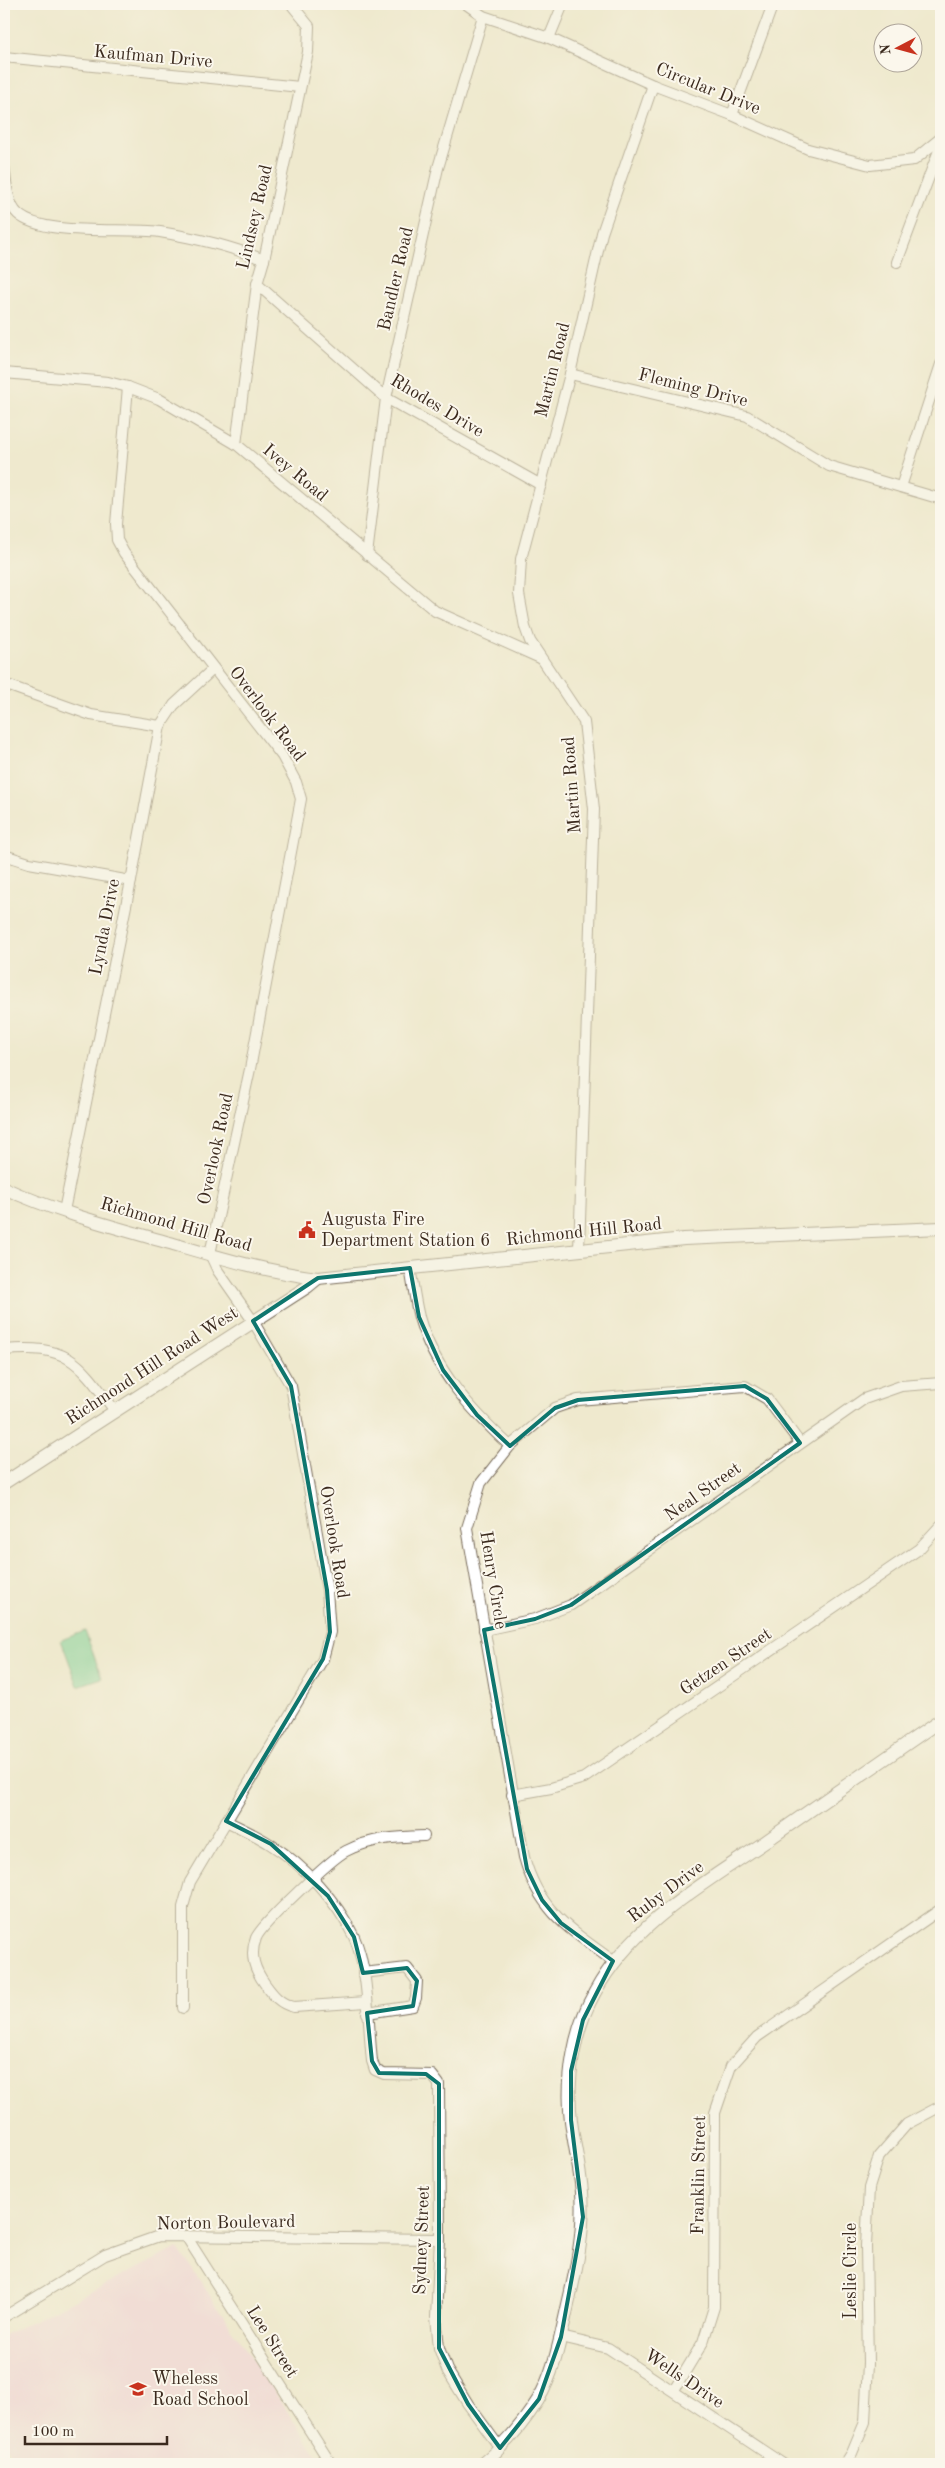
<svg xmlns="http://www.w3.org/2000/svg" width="945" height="2468" font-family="'Old Standard TT',serif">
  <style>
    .built { fill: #f3cfde }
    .green { fill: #74ce95; stroke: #587c5a }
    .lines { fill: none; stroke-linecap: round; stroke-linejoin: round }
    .minor-casing { stroke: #7a6d5c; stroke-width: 12 }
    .tertiary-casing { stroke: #7a6d5c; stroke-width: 14 }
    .minor { stroke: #fff; stroke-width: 10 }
    .tertiary { stroke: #fff; stroke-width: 12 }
    .marked { fill: none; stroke: #0f766e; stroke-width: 4; stroke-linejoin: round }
    .labels { text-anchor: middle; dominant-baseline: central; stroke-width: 4; stroke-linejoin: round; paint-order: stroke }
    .street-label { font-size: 18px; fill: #3b2a1e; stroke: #fbf7ec }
    .poi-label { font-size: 18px; fill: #3b2a1e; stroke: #fbf7ec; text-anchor: start }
  </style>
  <rect width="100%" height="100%" fill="#fbf7ec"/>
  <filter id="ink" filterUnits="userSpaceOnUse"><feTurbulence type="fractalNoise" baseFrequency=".02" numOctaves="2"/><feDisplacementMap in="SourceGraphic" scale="10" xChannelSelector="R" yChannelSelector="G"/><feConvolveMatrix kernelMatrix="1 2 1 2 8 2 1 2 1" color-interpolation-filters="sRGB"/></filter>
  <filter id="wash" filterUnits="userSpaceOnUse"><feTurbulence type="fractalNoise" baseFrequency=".0096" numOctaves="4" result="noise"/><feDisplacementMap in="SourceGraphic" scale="20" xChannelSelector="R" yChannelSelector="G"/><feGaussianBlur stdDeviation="1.12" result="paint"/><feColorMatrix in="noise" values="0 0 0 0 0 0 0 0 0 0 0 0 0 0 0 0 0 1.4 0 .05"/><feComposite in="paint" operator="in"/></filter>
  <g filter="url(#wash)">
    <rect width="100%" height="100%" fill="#efe9ce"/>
    <polygon class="built" points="178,2248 323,2464 18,2464 4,2442 4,2335"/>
    <polygon class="green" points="85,1631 102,1678 78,1686 61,1640"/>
  </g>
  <g filter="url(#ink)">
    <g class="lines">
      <g class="minor-casing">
        <g id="minor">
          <polyline points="466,4 483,16 549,38 653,85 732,115 808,149 870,165 914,160 941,138"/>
          <polyline points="549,38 563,4"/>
          <polyline points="4,57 300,87"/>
          <polyline points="732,115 773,4"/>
          <path d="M 4,166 C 6,180 7,204 18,214 C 43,237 125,227 160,232 C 196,238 231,246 264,260"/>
          <polyline points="897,262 941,145"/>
          <polyline points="257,284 386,398 541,485"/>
          <polyline points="4,373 108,382 128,387 159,399 236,444 435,611 540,658"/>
          <polyline points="570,374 747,416 829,466 941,499"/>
          <polyline points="128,387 116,524 117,540 124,553 282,756 296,782 301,799 250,1069 210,1254 218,1271 253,1321 291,1386 327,1590 330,1632 323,1659 190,1882 183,1907 183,2008"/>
          <polyline points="236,444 257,284 264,260 308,52 309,26 291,4"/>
          <polyline points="901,487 941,364"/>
          <polyline points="367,555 386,398 438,168 483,16"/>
          <polyline points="4,684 91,715 160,726"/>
          <polyline points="4,855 29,863 131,881"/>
          <polyline points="64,1211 131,881 160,726 174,705 213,669"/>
          <polyline points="579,1250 594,809 584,722 530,641 525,627 519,594 521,559 570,374 602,233 653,85"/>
          <path d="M 410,1268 C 413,1284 415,1301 419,1317 C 434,1370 471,1410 510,1446"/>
          <path d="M 4,1350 C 69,1344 79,1362 115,1411"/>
          <polyline points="484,1630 535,1619 571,1605 864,1399 901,1386 941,1383"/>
          <polyline points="512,1795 551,1788 584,1778 919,1549 941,1525"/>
          <path d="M 226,1821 C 241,1828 256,1835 270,1844 C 304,1865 337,1901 354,1937 C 369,1969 368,2026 372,2061 L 375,2070 L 384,2074 L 432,2075 L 439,2084 L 440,2239 L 436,2317 L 439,2348 L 447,2370 L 468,2404 L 500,2448"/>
          <path d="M 613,1961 C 571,1930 539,1912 524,1857 L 467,1528 L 481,1483 L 510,1446 L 555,1408 L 578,1400 L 745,1386 L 767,1399 L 800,1443"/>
          <polyline points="363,1973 407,1968 417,1981 416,1998 413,2006 367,2013"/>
          <path d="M 366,2002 L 294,2007 C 280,2004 273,1995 265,1984 C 255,1970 249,1956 256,1938 C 261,1925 332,1858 346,1851 C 371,1838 397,1837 424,1836"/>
          <polyline points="186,2236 331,2464"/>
          <polyline points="4,2317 105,2255 159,2236 440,2239"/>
          <polyline points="561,2337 608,2348 783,2464"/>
          <polyline points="674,2390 703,2342 714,2307 715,2113 731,2066 757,2037 941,1909"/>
          <polyline points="845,2464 852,2453 865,2422 868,2363 866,2246 869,2188 879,2156 907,2124 941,2106"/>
        </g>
      </g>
      <g class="tertiary-casing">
        <g id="tertiary">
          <path d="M 4,1188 C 56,1212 114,1227 170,1243 C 218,1257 267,1272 318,1278 L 684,1239 L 941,1228"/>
          <polyline points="4,1483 307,1287 318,1278"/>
          <path d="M 482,2464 C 504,2446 523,2424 538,2400 C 554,2373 560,2340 567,2309 C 576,2270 585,2232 582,2192 C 580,2168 574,2145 571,2121 C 566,2078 574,2029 595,1992 C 633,1923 702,1885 765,1842 C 823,1801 882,1761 941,1720"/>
        </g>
      </g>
      <use href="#minor" class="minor"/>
      <use href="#tertiary" class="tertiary"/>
    </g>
  </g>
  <path d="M0 0H945V2468H0ZM 410,1268 L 419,1317 L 443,1370 L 477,1415 L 510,1446 L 555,1408 L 578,1400 L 745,1386 L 767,1399 L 800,1443 L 571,1605 L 535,1619 L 484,1630 L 527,1869 L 542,1900 L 561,1923 L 613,1961 L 583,2020 L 571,2071 L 571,2120 L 583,2217 L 561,2337 L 539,2399 L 500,2448 L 468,2404 L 439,2348 L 439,2084 L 426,2074 L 379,2073 L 372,2061 L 367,2013 L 413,2006 L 417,1981 L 407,1968 L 363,1973 L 354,1937 L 328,1896 L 271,1844 L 226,1821 L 323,1659 L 330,1632 L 327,1590 L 291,1386 L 253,1321 L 318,1278 Z" fill="#efe9ce" fill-opacity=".55" fill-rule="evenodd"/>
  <path class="marked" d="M 410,1268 L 419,1317 L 443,1370 L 477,1415 L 510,1446 L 555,1408 L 578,1400 L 745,1386 L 767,1399 L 800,1443 L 571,1605 L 535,1619 L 484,1630 L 527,1869 L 542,1900 L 561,1923 L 613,1961 L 583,2020 L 571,2071 L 571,2120 L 583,2217 L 561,2337 L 539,2399 L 500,2448 L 468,2404 L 439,2348 L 439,2084 L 426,2074 L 379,2073 L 372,2061 L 367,2013 L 413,2006 L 417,1981 L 407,1968 L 363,1973 L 354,1937 L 328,1896 L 271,1844 L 226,1821 L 323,1659 L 330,1632 L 327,1590 L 291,1386 L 253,1321 L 318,1278 Z"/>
  <defs>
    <g id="civic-bare" transform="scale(1.35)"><path d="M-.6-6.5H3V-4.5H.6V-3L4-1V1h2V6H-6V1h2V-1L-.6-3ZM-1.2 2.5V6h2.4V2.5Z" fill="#c8321e" stroke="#fbf7ec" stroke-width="2.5" paint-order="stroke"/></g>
    <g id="school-bare" transform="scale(1.35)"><path d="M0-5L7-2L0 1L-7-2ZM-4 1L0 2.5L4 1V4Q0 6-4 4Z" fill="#c8321e" stroke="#fbf7ec" stroke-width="2.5" paint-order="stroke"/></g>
  </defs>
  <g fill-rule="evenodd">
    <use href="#civic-bare" x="307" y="1230"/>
    <use href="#school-bare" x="138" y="2389"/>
  </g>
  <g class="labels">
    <g class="street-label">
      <text transform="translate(153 57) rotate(5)">Kaufman Drive</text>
      <text transform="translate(708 89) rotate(22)">Circular Drive</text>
      <text transform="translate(255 217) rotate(-77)">Lindsey Road</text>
      <text transform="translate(396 279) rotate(-77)">Bandler Road</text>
      <text transform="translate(553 370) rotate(-76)">Martin Road</text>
      <text transform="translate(693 388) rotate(14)">Fleming Drive</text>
      <text transform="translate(437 406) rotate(31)">Rhodes Drive</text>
      <text transform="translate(295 473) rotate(40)">Ivey Road</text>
      <text transform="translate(267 714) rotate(53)">Overlook Road</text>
      <text transform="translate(572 785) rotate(-94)">Martin Road</text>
      <text transform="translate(105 927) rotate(-79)">Lynda Drive</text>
      <text transform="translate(216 1149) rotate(-78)">Overlook Road</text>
      <text transform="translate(176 1225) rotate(16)">Richmond Hill Road</text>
      <text transform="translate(584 1232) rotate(-6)">Richmond Hill Road</text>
      <text transform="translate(152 1366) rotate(-33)">Richmond Hill Road West</text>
      <text transform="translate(703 1492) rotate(-35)">Neal Street</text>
      <text transform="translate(334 1542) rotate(81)">Overlook Road</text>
      <text transform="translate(493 1580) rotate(81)">Henry Circle</text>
      <text transform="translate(726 1662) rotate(-34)">Getzen Street</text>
      <text transform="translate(666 1892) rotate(-37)">Ruby Drive</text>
      <text transform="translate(699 2175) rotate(-89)">Franklin Street</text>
      <text transform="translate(226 2223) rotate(-1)">Norton Boulevard</text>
      <text transform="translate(422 2240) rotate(-88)">Sydney Street</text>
      <text transform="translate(851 2271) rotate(-90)">Leslie Circle</text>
      <text transform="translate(272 2342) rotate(58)">Lee Street</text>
      <text transform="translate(684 2379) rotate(34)">Wells Drive</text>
    </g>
    <g class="poi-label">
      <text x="321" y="1220">Augusta Fire<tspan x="321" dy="21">Department Station 6</tspan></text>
      <text x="152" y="2379">Wheless<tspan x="152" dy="21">Road School</tspan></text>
    </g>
  </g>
  <rect width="945" height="2468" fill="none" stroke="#fbf7ec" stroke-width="20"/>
  <g transform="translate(898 48) rotate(264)"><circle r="24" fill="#fbf7ec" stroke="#aea59a"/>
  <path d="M0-4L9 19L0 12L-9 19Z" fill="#c8321e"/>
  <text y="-8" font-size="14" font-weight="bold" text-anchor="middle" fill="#3b2a1e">N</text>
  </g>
  <path d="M25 2436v8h142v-8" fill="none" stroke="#3b2a1e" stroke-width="2.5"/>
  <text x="32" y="2436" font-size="15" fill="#3b2a1e" stroke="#fbf7ec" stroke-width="4" paint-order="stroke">100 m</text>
</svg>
